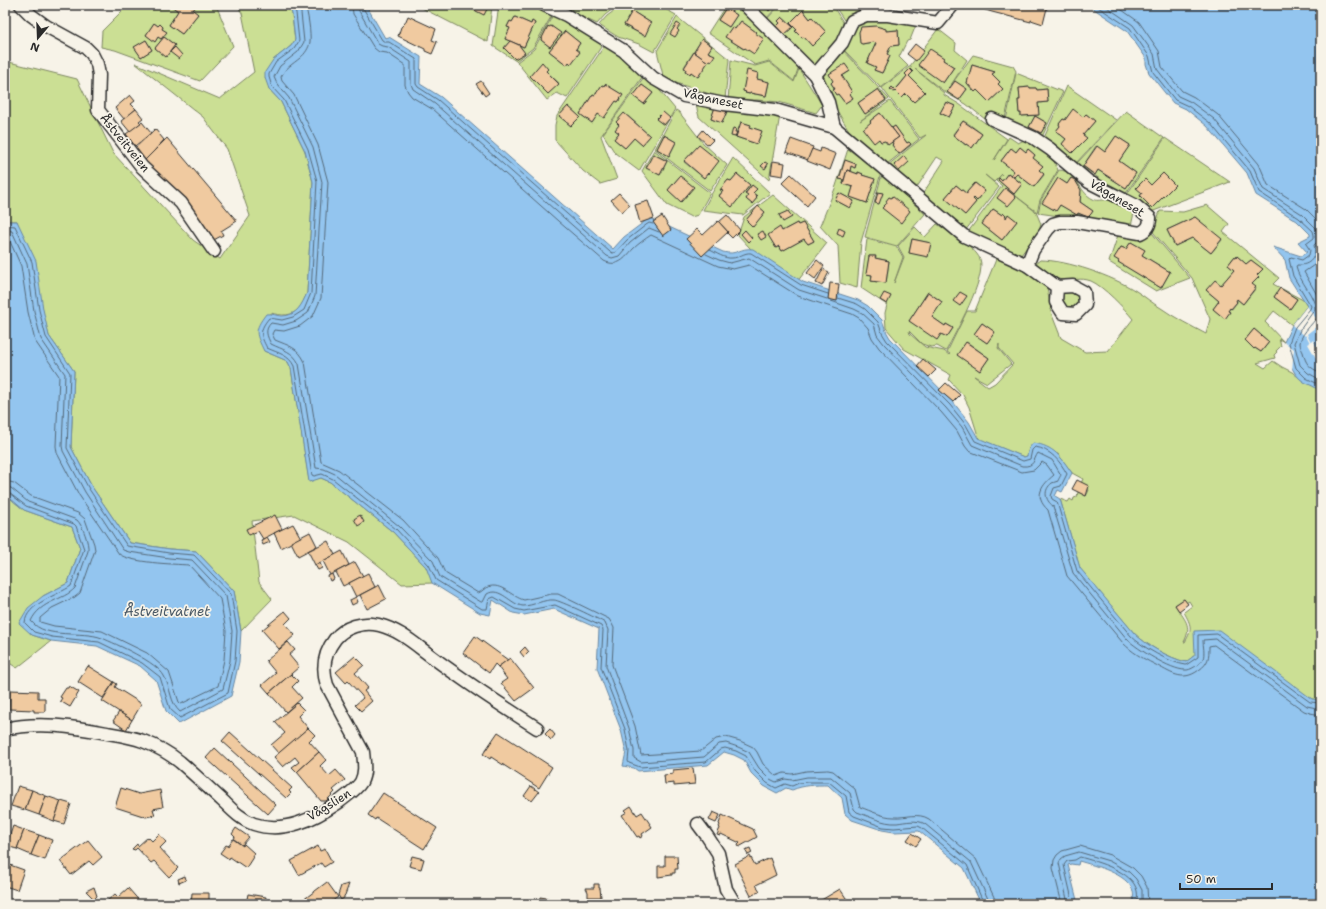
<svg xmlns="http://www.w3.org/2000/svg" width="1326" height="909" font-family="'Shantell Sans',sans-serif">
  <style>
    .green { fill: #cbdf94; stroke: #7b8560; fill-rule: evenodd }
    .water { fill: #93c5ef; stroke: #6987a1 }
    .pier { fill: #f7f3e8 }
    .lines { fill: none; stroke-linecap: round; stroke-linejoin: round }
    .shore { stroke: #556979; stroke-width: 1 }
    .building { fill: #f0caa0; stroke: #2b2b2b }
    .minor-casing { stroke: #2b2b2b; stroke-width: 15 }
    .minor { stroke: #f7f3e8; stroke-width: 12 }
    .labels { text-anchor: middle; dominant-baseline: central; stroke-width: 3.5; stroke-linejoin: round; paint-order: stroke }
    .street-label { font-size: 12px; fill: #2b2b2b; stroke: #f7f3e8 }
    .water-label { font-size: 13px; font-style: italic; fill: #4a5966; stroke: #f7f3e8 }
  </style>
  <rect width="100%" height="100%" fill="#f7f3e8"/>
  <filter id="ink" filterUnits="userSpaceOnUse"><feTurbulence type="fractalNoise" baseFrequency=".025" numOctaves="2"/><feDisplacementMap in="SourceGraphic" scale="8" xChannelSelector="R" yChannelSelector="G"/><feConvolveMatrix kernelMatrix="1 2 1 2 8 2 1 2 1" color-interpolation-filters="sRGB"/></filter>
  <g filter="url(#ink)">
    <g class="green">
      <path d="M 121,5 L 170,5 L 178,11 L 169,25 L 182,34 L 198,14 L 193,10 L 197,5 L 216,5 L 233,46 L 200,81 L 115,50 L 101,47 L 102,31 L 123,10 ZM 154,23 L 158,26 L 160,25 L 163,27 L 162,29 L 166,32 L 161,39 L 158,37 L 155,41 L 146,35 ZM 164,37 L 175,45 L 166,56 L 155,48 ZM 146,40 L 152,50 L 141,57 L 135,47 Z"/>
      <path d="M 237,5 L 289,5 L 292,14 L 295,40 L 291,46 L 273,60 L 269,89 L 281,102 L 305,151 L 313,182 L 307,293 C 305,297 303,304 300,307 C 293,317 281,316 271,313 L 264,351 L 285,360 L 288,362 L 291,368 L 309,480 L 321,478 L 330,482 L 393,532 L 426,567 L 433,583 L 402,584 L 349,542 L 294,515 L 252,521 L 259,582 L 272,599 L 241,631 L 234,591 L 196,551 L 170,549 L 130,543 L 92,487 L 71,447 L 74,371 L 49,336 L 17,221 L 5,221 L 5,61 L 77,79 L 113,153 L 193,240 L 220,259 L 250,216 L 227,149 L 203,117 L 135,63 L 220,99 L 254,72 L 242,13 Z"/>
      <polygon points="420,5 492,5 488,42 420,7"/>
      <path d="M 499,5 L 531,5 L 552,15 L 533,48 L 516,61 L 493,46 ZM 515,17 L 531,24 L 532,21 L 535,23 L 524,47 L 519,45 L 525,54 L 515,58 L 504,48 L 510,41 L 505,39 L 510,28 L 507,27 L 510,21 L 512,22 Z"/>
      <polygon points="557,5 566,5 572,9 575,5 618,5 605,15 597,24"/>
      <path d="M 622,5 L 658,5 L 676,15 L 654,52 L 639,44 L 618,37 L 599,25 L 607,16 ZM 632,11 L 651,23 L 644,36 L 624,25 Z"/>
      <path d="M 726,5 L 739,5 L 799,66 L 794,81 L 769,61 L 755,65 L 708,33 ZM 726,8 L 737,15 L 729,27 L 718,20 ZM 741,21 L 756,32 L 743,49 L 726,37 L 732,27 L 735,29 Z"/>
      <polygon points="750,5 763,5 769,11 775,5 779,5 764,21"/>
      <path d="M 780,5 L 832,5 L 843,22 L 842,33 L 817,65 L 808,64 L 765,21 ZM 803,10 L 810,19 L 812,17 L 826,32 L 812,46 L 804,37 L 802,38 L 795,31 L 797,30 L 790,23 ZM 782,17 L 793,27 L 784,35 L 776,27 L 780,23 L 778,21 Z"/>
      <polygon points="834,5 887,5 887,7 844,20"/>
      <path d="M 553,15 L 577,27 L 603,44 L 567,98 L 557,93 L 547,100 L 517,62 L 534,49 ZM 551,26 L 560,33 L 550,47 L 541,40 L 548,27 L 549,27 ZM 565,31 L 580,43 L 576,49 L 571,64 L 569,62 L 567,65 L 549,51 ZM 542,63 L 548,69 L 546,71 L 559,83 L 548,94 L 530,76 Z"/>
      <path d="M 677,17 L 729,59 L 725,99 L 664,79 L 657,51 ZM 702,39 L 712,46 L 708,52 L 715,56 L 712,61 L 709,60 L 698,77 L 691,72 L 689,74 L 685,71 L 686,69 L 684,67 Z"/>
      <path d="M 879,18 L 916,25 L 910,40 L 907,41 L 899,57 L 908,66 L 881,88 L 843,49 L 856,25 L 864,19 ZM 880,27 L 886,31 L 898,30 L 899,45 L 891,46 L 887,54 L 890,56 L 882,73 L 874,70 L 876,67 L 867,63 L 876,43 L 873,42 L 862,44 L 862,43 Z"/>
      <path d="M 938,29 L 956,43 L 955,50 L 967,60 L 951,85 L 973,55 L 1013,66 L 1016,71 L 1003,127 L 990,123 L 966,104 L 946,93 L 915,69 L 944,93 L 944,95 L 959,104 L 1007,139 L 994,160 L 1009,137 L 1018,143 L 1024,140 L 1052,157 L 1058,170 L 1040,200 L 1037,212 L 1008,190 L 1036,212 L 1041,224 L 1039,231 L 1021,255 L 968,232 L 1002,186 L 996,181 L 1002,174 L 994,182 L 985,175 L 999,187 L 965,231 L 922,195 L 944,161 L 937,157 L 915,190 L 888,165 L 926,135 L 920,138 L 882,88 L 909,67 L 912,67 L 910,66 ZM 937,53 L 943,58 L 943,60 L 954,67 L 943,83 L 936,54 ZM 972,65 L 995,72 L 992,74 L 999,82 L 998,84 L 1003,89 L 989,102 L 977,90 L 975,92 L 967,83 ZM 910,69 L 913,72 L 909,76 L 925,92 L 914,102 L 906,94 L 902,98 L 895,91 L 894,92 L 890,89 L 895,90 L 907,76 L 905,74 ZM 954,81 L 967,89 L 959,100 L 947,92 ZM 946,102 L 955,106 L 949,117 L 940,113 ZM 963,121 L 969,124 L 982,134 L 972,148 L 966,144 L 965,145 L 953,134 ZM 1020,147 L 1026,152 L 1028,149 L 1035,155 L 1033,158 L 1042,166 L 1039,170 L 1044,175 L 1034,187 L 1017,174 L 1014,177 L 1022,184 L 1014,194 L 998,180 L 999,179 L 1002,181 L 1008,173 L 1011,175 L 1014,171 L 1001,161 L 1011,148 L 1016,152 ZM 975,183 L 985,191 L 977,201 L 974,198 L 973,199 L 976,202 L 965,215 L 945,198 L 956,185 L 967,194 L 967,192 ZM 993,209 L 1002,215 L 1004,214 L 1006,216 L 1006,218 L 1008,215 L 1017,221 L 1002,240 L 982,224 Z"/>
      <path d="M 605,45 L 645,73 L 601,136 L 617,179 L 600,184 L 583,171 L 555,140 L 555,125 L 557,116 ZM 605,84 L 622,95 L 618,102 L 616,101 L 598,114 L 592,123 L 580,114 L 593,94 L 595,95 L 602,85 L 604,86 ZM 568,106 L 580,117 L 571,126 L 559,116 Z"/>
      <path d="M 843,50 L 889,99 L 860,121 L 890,101 L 919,139 L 887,164 L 853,137 L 819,81 L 822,71 ZM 850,71 L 842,76 L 852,92 L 850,94 L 853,98 L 845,103 L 838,94 L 833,90 L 835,89 L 831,83 ZM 878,89 L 886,100 L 865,114 L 858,103 ZM 880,113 L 892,128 L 895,126 L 907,143 L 909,142 L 910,145 L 899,153 L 892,145 L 893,144 L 892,142 L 884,140 L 881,142 L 870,121 Z"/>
      <path d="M 731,60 L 755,66 L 769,62 L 794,82 L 799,69 L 822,105 L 816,113 L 779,102 L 757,100 L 728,101 ZM 748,71 L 758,73 L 757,79 L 769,82 L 766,96 L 750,93 L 749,94 L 745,93 L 746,92 L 743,91 Z"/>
      <path d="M 1016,73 L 1063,92 L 1042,137 L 1006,120 ZM 1029,87 L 1030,88 L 1036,88 L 1037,90 L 1047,89 L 1048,102 L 1038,103 L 1038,115 L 1021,116 L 1021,113 L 1019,113 L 1018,100 L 1020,100 L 1019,88 ZM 1035,116 L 1047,123 L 1041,133 L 1029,127 Z"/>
      <path d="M 646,74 L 675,109 L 639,171 L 615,153 L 603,134 ZM 642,85 L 653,93 L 644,104 L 633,96 ZM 628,116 L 650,136 L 642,145 L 634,138 L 625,148 L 614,139 L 619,133 L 615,130 Z"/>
      <path d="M 1067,86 L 1116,120 L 1076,163 L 1044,138 ZM 1073,110 L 1083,117 L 1086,114 L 1095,121 L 1083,135 L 1087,138 L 1080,145 L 1062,144 L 1066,139 L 1056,131 L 1060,126 L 1059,124 L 1063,119 L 1065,120 Z"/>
      <path d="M 695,101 L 780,115 L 769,180 L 699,117 ZM 715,107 L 727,112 L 722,123 L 711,119 ZM 741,122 L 750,125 L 750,127 L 761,131 L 757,144 L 736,137 Z"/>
      <path d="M 676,110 L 679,112 L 703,143 L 727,165 L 710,191 L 655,149 ZM 664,135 L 676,142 L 669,156 L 657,149 ZM 693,151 L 714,168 L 704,178 L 684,162 Z"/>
      <path d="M 1126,111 L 1164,138 L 1124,196 L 1077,163 ZM 1116,136 L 1130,145 L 1119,161 L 1136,173 L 1126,188 L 1098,170 L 1095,174 L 1083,166 L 1096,146 L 1105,152 Z"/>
      <path d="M 1165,138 L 1230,182 L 1151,212 L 1127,194 ZM 1163,173 L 1175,185 L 1152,208 L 1140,196 L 1142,193 L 1137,187 L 1145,179 L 1151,185 Z"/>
      <path d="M 848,149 L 881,173 L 861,242 L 857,288 L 840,283 L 838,246 L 820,226 L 836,186 ZM 845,161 L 856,164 L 855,168 L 851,166 L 850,171 L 858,174 L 858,172 L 863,174 L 862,175 L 874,179 L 867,203 L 851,197 L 853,187 L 843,184 L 844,180 L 839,179 ZM 839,193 L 854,201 L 850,208 L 835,200 Z"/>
      <path d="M 654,150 L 710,193 L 698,215 L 691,217 L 667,205 L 642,171 ZM 654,154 L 667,161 L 660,175 L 647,168 ZM 680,176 L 693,187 L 681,201 L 668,190 Z"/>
      <path d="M 733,158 L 770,193 L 743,215 L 703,210 L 712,193 ZM 737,174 L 750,185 L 732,206 L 719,195 L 723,191 L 721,189 L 728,180 L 731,181 ZM 752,185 L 756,189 L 753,193 L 757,196 L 756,197 L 757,198 L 752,204 L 746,199 L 748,196 L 745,193 Z"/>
      <path d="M 1059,170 C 1078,171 1078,192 1093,199 C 1097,202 1104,199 1108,200 C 1117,203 1126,209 1134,213 L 1131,226 L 1038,213 L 1041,200 ZM 1058,178 L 1067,184 L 1071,178 C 1080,184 1082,192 1080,202 L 1093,211 L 1087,217 L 1083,216 L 1060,205 L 1056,211 L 1043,203 Z"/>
      <polygon points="882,174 925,214 897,246 865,237"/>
      <path d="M 773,195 L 827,243 L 797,282 L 761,260 L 738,235 L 744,217 ZM 758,206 L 765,212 L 753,226 L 746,220 ZM 797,223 L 798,225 L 803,223 L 814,241 L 808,244 L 804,239 L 782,251 L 779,246 L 776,248 L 769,235 L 780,228 L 782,231 Z"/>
      <path d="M 1207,205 L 1229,224 L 1223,232 L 1279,278 L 1273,284 L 1303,300 L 1307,306 L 1292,325 L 1274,311 L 1265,322 L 1284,342 L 1279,339 L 1281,346 L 1276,351 L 1277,352 L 1274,355 L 1275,358 L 1257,363 L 1265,368 L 1273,361 L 1282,367 L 1292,372 L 1303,381 L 1314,386 L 1321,392 L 1321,700 L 1312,699 L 1195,655 L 1186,662 C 1169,658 1146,645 1134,633 L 1080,569 L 1060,499 L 1068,502 L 1070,499 L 1073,501 L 1074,498 L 1077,497 L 1078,492 L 1086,496 L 1089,490 L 1080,485 L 1083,479 L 1072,473 L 1058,454 L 1029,448 L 1027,456 L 1024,457 L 979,439 L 969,407 L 963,395 L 949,380 L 951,375 L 904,349 L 886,328 L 885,313 L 887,305 L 861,288 L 867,239 L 897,247 L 903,257 L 894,283 L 904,257 L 898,246 L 915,227 L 925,237 L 937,224 C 949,232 974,246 980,259 C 987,278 955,333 946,351 L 937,346 L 931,347 L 922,344 L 909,331 L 910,334 L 925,347 L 944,351 L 949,355 L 950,354 L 947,352 L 967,311 L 975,311 L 997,257 L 1023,270 L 1047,287 L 1052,315 L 1061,338 L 1085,352 L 1108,351 L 1133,319 C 1125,309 1103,286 1091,281 C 1080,277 1074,281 1063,280 C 1054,279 1043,271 1036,265 L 1036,263 L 1040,260 C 1067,260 1112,276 1136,291 C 1144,296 1152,303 1161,308 C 1175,318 1191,326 1206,334 L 1210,319 L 1192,278 L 1153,232 L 1160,211 L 1183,212 ZM 1195,217 L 1222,240 L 1211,253 L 1192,238 L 1175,246 L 1167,230 ZM 912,239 L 930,243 L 909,253 ZM 869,256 L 875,256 L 875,258 L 889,261 L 886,283 L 871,281 L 872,275 L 867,274 ZM 1237,256 L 1246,264 L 1251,260 L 1262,269 L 1257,275 L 1259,277 L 1252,284 L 1256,288 L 1243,304 L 1237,299 L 1237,302 L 1232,309 L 1230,308 L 1228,311 L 1230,312 L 1225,318 L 1213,309 L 1219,301 L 1206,290 L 1221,285 L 1234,270 L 1228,265 L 1234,257 L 1236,258 ZM 1280,288 L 1297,299 L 1290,309 L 1274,297 ZM 928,292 L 942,302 L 932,317 L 945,326 L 946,324 L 953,328 L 947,337 L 941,334 L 909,321 ZM 982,323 L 994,332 L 987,343 L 974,334 ZM 1254,329 L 1269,342 L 1261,352 L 1255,348 L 1254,349 L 1245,340 ZM 967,342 L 989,358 L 980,371 L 958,354 ZM 999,344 L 999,348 L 1013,364 L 995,383 L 988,387 L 974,376 L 987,383 L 1011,364 L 998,348 ZM 1184,599 L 1186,603 L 1189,601 L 1192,606 L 1184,612 C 1191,625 1193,629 1185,642 L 1184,642 C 1193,625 1184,619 1175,605 Z"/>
      <path d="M 1152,233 L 1190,278 L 1156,291 L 1109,262 L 1118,235 L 1141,237 ZM 1131,242 L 1144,250 L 1142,255 L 1170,272 L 1161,288 L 1119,262 L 1119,261 L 1115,258 L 1121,247 L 1126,249 Z"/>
      <path d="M 1068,291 L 1077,296 C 1079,301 1079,305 1075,310 L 1065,308 L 1061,303 L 1061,292 Z"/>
      <polygon points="5,494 24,510 72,527 80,548 68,583 43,596 32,635 51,641 17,668 5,660"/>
    </g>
    <g class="water">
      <path d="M 289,5 L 366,5 L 385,38 L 389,37 L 421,57 L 420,84 L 441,97 L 613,249 L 624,237 L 648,219 L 652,219 L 723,252 C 737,256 740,247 753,249 L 803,282 L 858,300 L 868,306 L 882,320 L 886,331 L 890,338 L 953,402 L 969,422 L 978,438 L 1024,457 L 1027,456 L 1029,448 L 1033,443 C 1054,446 1061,457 1072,473 L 1062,492 L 1058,490 L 1055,496 L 1060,499 L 1080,568 L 1134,633 C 1146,645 1169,658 1186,662 L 1195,655 L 1194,631 L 1219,630 L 1312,699 L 1321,700 L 1321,904 L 1133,904 C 1133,900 1134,895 1133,891 C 1127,873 1095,866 1079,861 L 1078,865 L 1071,864 L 1068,865 L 1078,904 L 981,904 L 964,868 L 919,831 L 894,832 L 882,830 L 852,820 L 845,814 L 842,798 L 828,785 C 815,785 804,785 792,790 L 786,788 L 777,793 L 764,786 L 751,773 L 744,760 L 734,755 L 724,752 L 708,765 L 638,771 L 634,768 L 623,766 L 626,752 L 621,730 L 597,668 L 599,629 L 554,609 L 524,615 L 513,613 L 493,600 L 490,615 L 480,613 L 432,583 L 426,567 L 393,532 L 330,482 L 321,478 L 309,482 L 291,368 L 288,362 L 285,360 L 264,351 C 256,334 253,331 266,314 C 272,313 277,316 282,316 C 297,316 302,304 307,293 L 313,182 L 305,151 L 281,102 L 269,89 L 265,78 L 265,72 L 273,60 L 291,46 L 295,40 L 292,14 Z"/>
      <path d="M 1088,5 L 1321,5 L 1321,392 C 1316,387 1310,385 1304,382 C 1290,373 1288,356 1284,342 L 1292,325 L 1307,306 L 1289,278 L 1285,260 L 1273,247 L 1301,256 L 1307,252 L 1298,242 L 1310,236 L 1310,234 L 1297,221 L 1256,195 L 1247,173 L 1207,126 L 1186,109 L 1173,103 L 1149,73 L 1146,64 L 1146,58 L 1127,31 Z"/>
      <polygon points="5,221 17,221 36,261 43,309 49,336 74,371 71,447 92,487 130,543 170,549 196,551 234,591 241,631 239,662 231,696 179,724 166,711 156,680 140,666 97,646 51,641 32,635 19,623 28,608 43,596 68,583 80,548 72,527 24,510 5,494"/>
    </g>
    <g class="pier">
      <polygon points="1307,306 1321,325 1321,333 1316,327 1307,334 1311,342 1313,340 1320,355 1316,358 1308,344 1310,343 1306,335 1305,336 1292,325"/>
      <polygon points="1284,342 1294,349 1292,370 1289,368 1284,348"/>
    </g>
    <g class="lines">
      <g class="shore">
        <path d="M 293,5 L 296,13 L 299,41 L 294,49 L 276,62 L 269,74 L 269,77 L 272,87 L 284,100 L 308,149 L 317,181 L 311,293 L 304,310 L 293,317 L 282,320 L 269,318 C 259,330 260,335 267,348 C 278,353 289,355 294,366 L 312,475 L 314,476 L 322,474 L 333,479 L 396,529 L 429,565 L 436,580 L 482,609 L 487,609 L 489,599 L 494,597 L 515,609 L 524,611 L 555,605 L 601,626 L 603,630 L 601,667 L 625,729 L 629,751 L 628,761 L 629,763 L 640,767 L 706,762 L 721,749 L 725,748 L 736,751 L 746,756 L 755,771 L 767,783 L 776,788 L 785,784 L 792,786 L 799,783 L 807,782 L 829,782 L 846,796 L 849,812 L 854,816 L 883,827 L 894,828 L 918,826 L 922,828 L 967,865 L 984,904"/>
        <path d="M 298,5 L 301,13 L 304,42 L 298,52 L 280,66 L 274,77 L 277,84 L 289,98 L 313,147 L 322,182 L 315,296 L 308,313 L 296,321 L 283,325 L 271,323 C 264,330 267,336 271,344 C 283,350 293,351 299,364 L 316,468 L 324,469 L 335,474 L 399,526 L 433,561 L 440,577 L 481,602 L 483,602 L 487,594 C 500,586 511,605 523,606 C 533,606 544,599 554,600 C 559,600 599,619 605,623 L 608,630 L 606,666 L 629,728 L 634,750 L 634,758 L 641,762 L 704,757 L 719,744 L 726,743 L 738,747 L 749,752 L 759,768 L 770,779 L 776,782 L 785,779 L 792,780 L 807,777 L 831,777 L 850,793 L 854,809 L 857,812 C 869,816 883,824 897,823 C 905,822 917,819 925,824 L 971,862 L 988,899 L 989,904"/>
        <path d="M 305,5 C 308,13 311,33 310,42 C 309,48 305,54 300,58 C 293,64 285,68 281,77 L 282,81 L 294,95 L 318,145 L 328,182 L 321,298 L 313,316 L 300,326 L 284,331 L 274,330 L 272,334 L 275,340 C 289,346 298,347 305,362 L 321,462 L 339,470 L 403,520 L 438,558 L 445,573 L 478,593 C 482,592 484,588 488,587 C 501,582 512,597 524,600 L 551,594 L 558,594 L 609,619 L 612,624 L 614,628 L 612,665 L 635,726 L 641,755 L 701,751 L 716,739 L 726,737 L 740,741 L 753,747 L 757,752 L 763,764 L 776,776 L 784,773 L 792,774 L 806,771 L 828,770 L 833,771 L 855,789 L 860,807 C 871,811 883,817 894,817 C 906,818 918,812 929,819 L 976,859 L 994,897 L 995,904"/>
        <path d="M 352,5 L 353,14 L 374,48 L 379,52 L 387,53 L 405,65 L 405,85 L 408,92 L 412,97 L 432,109 L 558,221 L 604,261 C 618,268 625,258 633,249 C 638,244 645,239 651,235 L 718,266 L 733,269 L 749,265 L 798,296 L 852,314 L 859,318 L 868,328 L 872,338 L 879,348 L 941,412 L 957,431 L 965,446 L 969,451 L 1022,472 L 1034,470 L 1042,462 L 1047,465 L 1054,475 C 1042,485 1033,496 1048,510 L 1067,576 L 1123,643 C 1132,652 1142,658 1154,664 C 1170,672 1182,683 1199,670 C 1209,663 1209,657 1209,646 L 1214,645 L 1304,711 L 1310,713 L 1321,715"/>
        <polyline points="358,5 359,11 378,44 382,46 388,47 411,62 411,84 413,89 435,104 607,256 612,258 619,256 630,243 649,228 659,232"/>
        <polyline points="363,5 363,8 382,40 385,42 389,42 416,59 416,84 418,87 438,100 610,252 613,253 616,252 627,240 646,225 649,223 653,224"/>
        <polyline points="1095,5 1130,28 1149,56 1153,72 1175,100 1188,106 1210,123 1250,171 1259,192 1299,218 1313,231 1314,235 1314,238 1306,244 1310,250 1309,255 1302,260 1291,257 1289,259 1293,276 1311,306 1310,309 1295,327 1289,343 1296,368 1306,378 1316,383 1321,387"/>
        <path d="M 1104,5 L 1133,25 L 1154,54 L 1157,69 L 1178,96 L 1191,102 L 1214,119 L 1254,168 L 1263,189 L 1302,214 L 1316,228 L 1319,237 L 1318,241 L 1314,245 C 1317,257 1310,266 1297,265 L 1296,267 C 1299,281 1316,297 1315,309 L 1300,330 L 1294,343 L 1300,365 L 1308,373 L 1321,380"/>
        <polyline points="1115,5 1139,22 1159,51 1162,67 1182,91 1194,97 1218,115 1259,164 1268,185 1306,209 1321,224"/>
        <path d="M 5,225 L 15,226 L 32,262 L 39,310 L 46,337 L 70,373 L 67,448 L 89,489 L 127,546 L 169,553 L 194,555 L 231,594 L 237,631 L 235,661 L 228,693 L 180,718 L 170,709 L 160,677 L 142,663 L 99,642 L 52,637 L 34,632 L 25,623 C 26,604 58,595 71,586 L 84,549 L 76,526 L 74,524 L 26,506 L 9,493 L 5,492"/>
        <path d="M 5,230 L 12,231 L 27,264 L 34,311 L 41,339 L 65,374 L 62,446 L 63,451 L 85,492 L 123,550 L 129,552 L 169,558 L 192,560 L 226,596 L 232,631 L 230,661 L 223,689 L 180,712 C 170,703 171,688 164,676 C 157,662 116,644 102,638 C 82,630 46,640 31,621 C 41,600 63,601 75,588 L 88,551 C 89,543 83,526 77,520 L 28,502 L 11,488 L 5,487"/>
        <path d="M 5,236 L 8,237 L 21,266 L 28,312 L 35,341 L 59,376 L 56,446 L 57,453 L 79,495 L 119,554 C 131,563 173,564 189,565 L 220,599 L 226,631 L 224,660 L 218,686 L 181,704 L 179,702 L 169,672 L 147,653 L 102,631 L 54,626 L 40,622 L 40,618 L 52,608 L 75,597 L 80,593 L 95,550 L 94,544 L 85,519 L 78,513 L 31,496 L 14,483 L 5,481"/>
        <path d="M 710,250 C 716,253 725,259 732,258 C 739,258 744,252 751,253 L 801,285 L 828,294"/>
        <polyline points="706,254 719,260 730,263 749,258 799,290 827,299"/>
        <polyline points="1321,255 1317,263 1304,272 1321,302"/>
        <path d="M 838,298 L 857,304 L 865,309 L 878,322 L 882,333 L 887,341 L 950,405 L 966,425 L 975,441 L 1023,461 L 1030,459 L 1032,450 L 1035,447 C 1050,449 1060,461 1067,474 L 1061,486 L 1054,488 L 1051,496 L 1052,499 L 1057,502 L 1077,571 L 1131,636 C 1142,647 1170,663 1186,665 L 1198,657 L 1198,635 L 1217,634 L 1310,702 L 1321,703"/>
        <path d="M 831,301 L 854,309 L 862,313 L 874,324 L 877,335 L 884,344 L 946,408 L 962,427 L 972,445 L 1022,466 C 1035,467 1033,460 1038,453 L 1052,460 L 1061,475 C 1061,475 1058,480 1058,481 C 1056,482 1054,482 1052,483 C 1043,490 1045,500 1053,506 L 1073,573 L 1127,639 C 1137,649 1171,670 1185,670 C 1190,671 1200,664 1203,659 C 1205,653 1203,646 1203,640 L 1216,639 L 1307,706 L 1321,709"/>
        <path d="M 1321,311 C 1317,321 1301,332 1300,343 C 1300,346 1302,350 1303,352 C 1306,365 1309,367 1321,373"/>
        <polyline points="1062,904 1053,868 1054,860 1057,855 1062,851 1080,846 1110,855 1133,868 1141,876 1147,887 1148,904"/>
        <polyline points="1068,904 1059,863 1061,859 1065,856 1079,852 1109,861 1129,872 1136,879 1142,890 1142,904"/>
        <path d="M 1073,904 L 1064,865 L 1067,861 L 1075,860 L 1080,857 C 1097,862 1133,871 1137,891 C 1138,895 1137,900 1137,904"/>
      </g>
    </g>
    <g class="building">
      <polygon points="170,5 197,5 193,10 198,14 182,34 169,25 178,11"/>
      <polygon points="469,5 489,5 484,15 468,7"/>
      <polygon points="763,5 775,5 769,11"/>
      <polygon points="979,5 1041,5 1047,8 1043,24 1031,20 1031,22 992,12 979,8"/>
      <polygon points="726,8 737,15 729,27 718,20"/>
      <polygon points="803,10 810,19 812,17 826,32 812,46 804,37 802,38 795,31 797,30 790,23"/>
      <polygon points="632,11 651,23 645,36 624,25"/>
      <polygon points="408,16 436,29 432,40 437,42 432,54 425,51 425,49 398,36 401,27 405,23"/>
      <polygon points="515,17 531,24 532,21 535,23 524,47 505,39 510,28 507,27 510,21 512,22"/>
      <polygon points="782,17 793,27 784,35 776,27 780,23 778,21"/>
      <polygon points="741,21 756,32 755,33 764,39 754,54 745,48 744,49 725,37 732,27 735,29"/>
      <polygon points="154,23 158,26 160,24 163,27 162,29 167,32 161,39 158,37 155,42 146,35"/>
      <polygon points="677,23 680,25 677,29 679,31 675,37 670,34"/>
      <polygon points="548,26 549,27 551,26 561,33 550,47 541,40"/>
      <polygon points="876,26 886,29 886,31 898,30 899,45 891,46 887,54 890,56 882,73 874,70 876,67 867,63 876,43 873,42 862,44 860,43 859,32 861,27"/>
      <polygon points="565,31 580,43 576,49 580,52 571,64 569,62 567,65 549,51"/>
      <polygon points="164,37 175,45 166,57 155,48"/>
      <polygon points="702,39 712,46 708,52 715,55 711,61 709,60 708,62 694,52"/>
      <polygon points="146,40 152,50 141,57 134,47"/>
      <polygon points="510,41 519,45 525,53 515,59 504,48"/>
      <polygon points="915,44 924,51 916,61 907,54"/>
      <polygon points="175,47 182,55 179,59 170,52"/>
      <polygon points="930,49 944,58 943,60 954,67 943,83 918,65"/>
      <polygon points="694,52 708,62 698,77 691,72 690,74 685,71 686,69 684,68"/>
      <polygon points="542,62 548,69 546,71 559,84 548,94 530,76"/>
      <polygon points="845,64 850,71 842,76 852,92 850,94 853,98 845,103 838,94 836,95 833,90 835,89 831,83 833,81 829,74"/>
      <polygon points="972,65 995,72 992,74 1000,82 998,84 1003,89 989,102 977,90 975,92 967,83"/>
      <polygon points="910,69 913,72 909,76 925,92 914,102 906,94 902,98 895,91 894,92 890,89 892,87 895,90 899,86 907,76 905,74"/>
      <polygon points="747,70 758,73 757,79 769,82 766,96 750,93 750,94 745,93 746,92 743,91"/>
      <polygon points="481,81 489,93 485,96 476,84"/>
      <polygon points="955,81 967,89 959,100 947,92"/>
      <polygon points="605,84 623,95 618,102 616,101 604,118 598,114 592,123 580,114 593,94 595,95 602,85 604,86"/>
      <polygon points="642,85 653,93 644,104 633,96"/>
      <polygon points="1030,87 1030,88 1036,88 1037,90 1047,89 1048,102 1038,103 1039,115 1021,116 1021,113 1019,113 1018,100 1020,100 1019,88"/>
      <polygon points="878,89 886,100 865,114 858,103"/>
      <polygon points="130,95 135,101 131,104 136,109 124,119 115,108"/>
      <polygon points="946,102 955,106 949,117 940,113"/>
      <polygon points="568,106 580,117 571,126 559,116"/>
      <polygon points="715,107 727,111 722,123 711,119"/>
      <polygon points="136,109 143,118 139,121 141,123 130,132 121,121"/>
      <polygon points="1073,109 1083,117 1086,114 1095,121 1083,135 1087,138 1072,153 1062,144 1066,139 1056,131 1060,126 1059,124 1063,119 1065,120"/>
      <polygon points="663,112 670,118 664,125 656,119"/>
      <polygon points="624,113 650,136 642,145 634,138 625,148 614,139 619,133 615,130 619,125 616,122"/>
      <polygon points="880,113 899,137 888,145 885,141 881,142 879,139 874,143 863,129 871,122 870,121"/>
      <polygon points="1035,116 1047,123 1041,133 1029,127"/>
      <polygon points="963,121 982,134 972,148 966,144 966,145 953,135"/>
      <polygon points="142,122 151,133 135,146 126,134"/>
      <polygon points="741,122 751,125 750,127 762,131 757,144 736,137"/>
      <polygon points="895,126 907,143 909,142 911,144 899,154 892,145 893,144 892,142 899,137 892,128"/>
      <polygon points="733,128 736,129 735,132 737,132 735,137 731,136"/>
      <polygon points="155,129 164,140 144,162 134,149"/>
      <polygon points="703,130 713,140 708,145 698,136"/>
      <polygon points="664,135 676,142 669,156 657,149"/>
      <polygon points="1116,136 1130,145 1119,161 1136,173 1126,188 1098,170 1095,175 1083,166 1097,146 1105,152"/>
      <polygon points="167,138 237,221 221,231 223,235 210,242 143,162"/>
      <polygon points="791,139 813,147 808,160 786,152"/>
      <polygon points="699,145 719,161 709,174 708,173 704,178 684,161"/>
      <polygon points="1020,147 1026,152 1028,149 1035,155 1033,158 1043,166 1039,170 1044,174 1034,187 1017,174 1014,177 1011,175 1014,171 1001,161 1011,148 1016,152"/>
      <polygon points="821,148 836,154 830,170 807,161 812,149 820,152"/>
      <polygon points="653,154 667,161 660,175 646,168"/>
      <polygon points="904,156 909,162 899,171 894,165"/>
      <polygon points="845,160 856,164 855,168 851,166 850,171 847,170 844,180 839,179"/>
      <polygon points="773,161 785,163 783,176 771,174"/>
      <polygon points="765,162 768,164 765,169 761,166"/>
      <polygon points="847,170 858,174 858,172 863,174 862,175 875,179 867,203 850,197 853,187 843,184"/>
      <polygon points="1008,173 1022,184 1014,194 998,180 999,178 1002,181"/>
      <polygon points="1163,173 1175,185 1152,208 1140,196 1142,193 1136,188 1145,179 1151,185"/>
      <polygon points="737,174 750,185 732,207 719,196 723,191 720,190 728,180 731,181"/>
      <polygon points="791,174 815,196 807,206 782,183"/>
      <polygon points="680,176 694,187 681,202 668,190"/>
      <polygon points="1058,178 1067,184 1071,178 1075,180 1081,190 1080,202 1093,211 1091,214 1088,217 1078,213 1077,215 1060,205 1056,211 1042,203"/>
      <polygon points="975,183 985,191 977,201 974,198 973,199 976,202 965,215 945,198 956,185 967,194 967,192"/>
      <polygon points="752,185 757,189 753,193 757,196 756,197 757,198 752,204 746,199 748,196 745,194"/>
      <polygon points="1005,188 1016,197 1008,206 997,198"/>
      <polygon points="878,192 883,193 879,204 875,203"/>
      <polygon points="619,193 630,205 622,212 611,200"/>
      <polygon points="839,193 854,201 850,208 835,200"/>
      <polygon points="892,196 910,211 901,223 882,208 887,203 886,201 889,197 891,198"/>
      <polygon points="648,201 654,218 640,223 635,205"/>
      <polygon points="758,206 765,212 753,227 746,220"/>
      <polygon points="993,209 1002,215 1003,213 1006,216 1006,218 1008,214 1017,221 1002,240 982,224"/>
      <polygon points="788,211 792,217 783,222 779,215"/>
      <polygon points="727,215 740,230 732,238 727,233 728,232 719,222"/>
      <polygon points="662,216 671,230 663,236 653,222"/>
      <polygon points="1195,217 1222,239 1211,253 1192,238 1175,246 1167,230"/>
      <polygon points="718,221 728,232 702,256 686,239 697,229 703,235"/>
      <polygon points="797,223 798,225 803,223 814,241 808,244 804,239 782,251 779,246 776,248 768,235 780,227 782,231"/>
      <polygon points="839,228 845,231 843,236 837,233"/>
      <polygon points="745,230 752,238 748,242 741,234"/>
      <polygon points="763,231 766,237 761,240 757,234"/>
      <polygon points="912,239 931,243 928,257 909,253"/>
      <polygon points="1131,242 1145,250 1142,255 1170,272 1161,288 1118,262 1119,261 1114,258 1121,247 1126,249"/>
      <polygon points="869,256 876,256 875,258 889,261 886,283 871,281 872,275 866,274"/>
      <polygon points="1235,256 1236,258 1237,256 1246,264 1251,260 1263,269 1257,275 1259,277 1252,284 1256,287 1243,304 1237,299 1236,301 1237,302 1231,309 1230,308 1228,311 1230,312 1225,319 1213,309 1219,301 1206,290 1215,280 1221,285 1234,270 1228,265"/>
      <polygon points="817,260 824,266 815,279 807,273"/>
      <polygon points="823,269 829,272 822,286 816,283"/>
      <polygon points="830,283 839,284 837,301 828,299"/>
      <polygon points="1280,288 1297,299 1290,309 1274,297"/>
      <polygon points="928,292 942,302 932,317 945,326 946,324 953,328 947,337 941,334 937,340 909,321"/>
      <polygon points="960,292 967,296 960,306 953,301"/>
      <polygon points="884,293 891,296 887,304 880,300"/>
      <polygon points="982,323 995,332 987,343 974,334"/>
      <polygon points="1254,329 1269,342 1261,352 1255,348 1254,349 1245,340"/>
      <polygon points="966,342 989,358 980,371 957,355"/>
      <polygon points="923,359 936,370 929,377 917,366"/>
      <polygon points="946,383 960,395 953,402 939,390"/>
      <polygon points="1077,480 1089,486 1086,496 1072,489"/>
      <polygon points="275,515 282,529 263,539 258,531 249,535 246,529"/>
      <polygon points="360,515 364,522 358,526 354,519"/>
      <polygon points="293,524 301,538 281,548 274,533"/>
      <polygon points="310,532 317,546 298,556 291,542"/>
      <polygon points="267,537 270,542 263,545 261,540"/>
      <polygon points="328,541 335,555 315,565 308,551"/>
      <polygon points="342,551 349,565 330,575 323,561"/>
      <polygon points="355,562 363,576 343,586 336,572"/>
      <polygon points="320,563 322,568 318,570 315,565"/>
      <polygon points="368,573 375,587 356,597 349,583"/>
      <polygon points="332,574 334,579 330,581 328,576"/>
      <polygon points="379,585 386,599 367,609 360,595"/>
      <polygon points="356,597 358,602 352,605 350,600"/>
      <polygon points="1184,599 1188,604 1179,611 1175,605"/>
      <polygon points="285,611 291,618 285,624 295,635 279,649 262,630"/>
      <polygon points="475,636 508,660 498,667 495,664 489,673 463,653"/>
      <polygon points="288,642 295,650 289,655 299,667 269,693 262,685 276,673 266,661"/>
      <polygon points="525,647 529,652 524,657 520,652"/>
      <polygon points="355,656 364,665 355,673 368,688 364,691 372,701 361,711 355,705 363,698 361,695 348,681 346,683 336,672"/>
      <polygon points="510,658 534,688 516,701 501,683 507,679 498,667"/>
      <polygon points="88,666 114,682 103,698 78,682"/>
      <polygon points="291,674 298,681 292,687 302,698 286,712 269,693"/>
      <polygon points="114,682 117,684 115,687 139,702 141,705 132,720 102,701"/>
      <polygon points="69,686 79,692 70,707 60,701 62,698 60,697 66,688 68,688"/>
      <polygon points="10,690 38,691 38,698 45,698 45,712 34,712 34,710 9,709"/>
      <polygon points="297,703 304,710 298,716 308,728 279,754 271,745 285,733 275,722"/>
      <polygon points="119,712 132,720 126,730 113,721"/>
      <polygon points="308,728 315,735 309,741 319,752 297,772 292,767 299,762 295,757 283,767 274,757"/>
      <polygon points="550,729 555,735 551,740 545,734"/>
      <polygon points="230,732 292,788 289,791 291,793 286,798 222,741"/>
      <polygon points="498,732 552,767 539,788 491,757 490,759 483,754"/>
      <polygon points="215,748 276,805 268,814 206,758"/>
      <polygon points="319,752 326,760 320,766 329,776 336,770 345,780 333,790 335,792 326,801 321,801 297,772"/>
      <polygon points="693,768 695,784 674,786 674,783 665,784 664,775 673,774 673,770"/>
      <polygon points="18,786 32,790 25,810 11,806"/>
      <polygon points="531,786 539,792 532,801 524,796"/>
      <polygon points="121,788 139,794 160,790 163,807 153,809 155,815 146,817 115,807"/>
      <polygon points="32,790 46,796 39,815 25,810"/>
      <polygon points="383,793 437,828 424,849 376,818 375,820 368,815"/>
      <polygon points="46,796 61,801 54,821 39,815"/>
      <polygon points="61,801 71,804 64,824 54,821"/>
      <polygon points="631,806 637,815 642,812 652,827 642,834 643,836 640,838 639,836 637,837 622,815 627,812 625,810"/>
      <polygon points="713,812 720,815 716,823 709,820"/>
      <polygon points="722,815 753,829 757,837 739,847 738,845 740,843 721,834 720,836 717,835 720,828 719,827 720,825 719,824"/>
      <polygon points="13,826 24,830 17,849 6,846"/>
      <polygon points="236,828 249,837 242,845 234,839 235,837 232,834"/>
      <polygon points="24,830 39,835 31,855 17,849"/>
      <polygon points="912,833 921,839 916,846 907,840"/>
      <polygon points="159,834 166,842 160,848 178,868 169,877 154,861 151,863 137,848 135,850 132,849 137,844 138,846 148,837 152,841"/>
      <polygon points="39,835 52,840 45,860 31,855"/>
      <polygon points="233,839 243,846 244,844 254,853 252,856 253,857 246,868 230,857 229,859 220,853 226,845 228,846"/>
      <polygon points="88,840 102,857 93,865 89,861 71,875 60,861"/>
      <polygon points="318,846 320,851 325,849 332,862 324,867 321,863 299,875 291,861"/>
      <polygon points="750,848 752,853 748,855 745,850"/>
      <polygon points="412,856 424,859 421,869 409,866"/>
      <polygon points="665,856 677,856 678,869 675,869 675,873 672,873 672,875 658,877 658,866 665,866"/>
      <polygon points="750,856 755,865 770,858 776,875 756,885 760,891 751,896 735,864"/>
      <polygon points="5,864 10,865 5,879"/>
      <polygon points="10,865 24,870 17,890 5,886 5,879"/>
      <polygon points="185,876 186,880 179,883 178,879"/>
      <polygon points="327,882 338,897 328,904 306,904 303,900"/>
      <polygon points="349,884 345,895 344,896 344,898 341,900 338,895 341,886"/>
      <polygon points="594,884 599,884 599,888 600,888 601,897 588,897 588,892 586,888 594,888"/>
      <polygon points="94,887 97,896 94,899 86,891"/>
      <polygon points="128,888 142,904 108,904 106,902 115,894 118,897"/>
      <polygon points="840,889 848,901 844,904 819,904 818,902"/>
      <polygon points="192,893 209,893 209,904 191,904"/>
      <polygon points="248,894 266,897 265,904 246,904"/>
      <polygon points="540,897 558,900 558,904 539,904"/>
    </g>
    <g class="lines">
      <g class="minor-casing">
        <g id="minor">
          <polyline points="21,5 31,15 46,26 86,48 92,54 97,64 99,75 98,110 142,167 181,203 214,251"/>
          <polyline points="544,5 566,15 624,51 653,78 684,96 724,104 775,110 834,127 964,236 1027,265 1057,287 1073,286 1084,292 1085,305 1076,314 1063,313 1056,302 1057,287"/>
          <polyline points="745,5 815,75 828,102 834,127"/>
          <polyline points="815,75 842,43 852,21 866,15 888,15 938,23 953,5"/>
          <path d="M 992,119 L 1034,138 L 1050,149 L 1089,182 L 1136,206 L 1150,218 C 1150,226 1147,230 1140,233 L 1077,222 L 1060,222 L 1053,224 L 1048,229 L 1033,250 L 1027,265"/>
          <path d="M 5,729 C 38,721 75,727 107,733 C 119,735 132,737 143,741 C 156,746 169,753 180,762 C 195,775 210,789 225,803 C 233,811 242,820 254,824 C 284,834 314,819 339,802 C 346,796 356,790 361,782 C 366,772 364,762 363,752 L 327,685 C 322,669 324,653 335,639 C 344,627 364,621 379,625 C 396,629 410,640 423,650 C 436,660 450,670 463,679 C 487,696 512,712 537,728"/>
          <polyline points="698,824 707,836 718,853 726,889 735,904"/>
        </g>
      </g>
      <use href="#minor" class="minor"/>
    </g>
  </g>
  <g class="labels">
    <g class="street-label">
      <text transform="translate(713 99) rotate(12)">Våganeset</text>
      <text transform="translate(125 143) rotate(51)">Åstveitveien</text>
      <text transform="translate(1117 198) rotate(31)">Våganeset</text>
      <text transform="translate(329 805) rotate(-32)">Vågslien</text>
    </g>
    <g class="water-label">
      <text x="167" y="611">Åstveitvatnet</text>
    </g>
  </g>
  <rect width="1326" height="909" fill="none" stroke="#f7f3e8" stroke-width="20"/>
  <rect x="10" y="10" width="1306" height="889" fill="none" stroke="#2b2b2b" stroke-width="1.5" filter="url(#ink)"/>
  <g transform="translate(38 38) rotate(199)" stroke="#f7f3e8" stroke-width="3" paint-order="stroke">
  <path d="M0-3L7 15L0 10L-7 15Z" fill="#2b2b2b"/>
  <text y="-6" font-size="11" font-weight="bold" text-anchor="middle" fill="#2b2b2b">N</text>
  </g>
  <path d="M1180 883v6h92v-6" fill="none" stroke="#2b2b2b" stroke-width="2"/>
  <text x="1186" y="883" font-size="12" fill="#2b2b2b" stroke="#f7f3e8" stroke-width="3" paint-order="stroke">50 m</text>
</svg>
